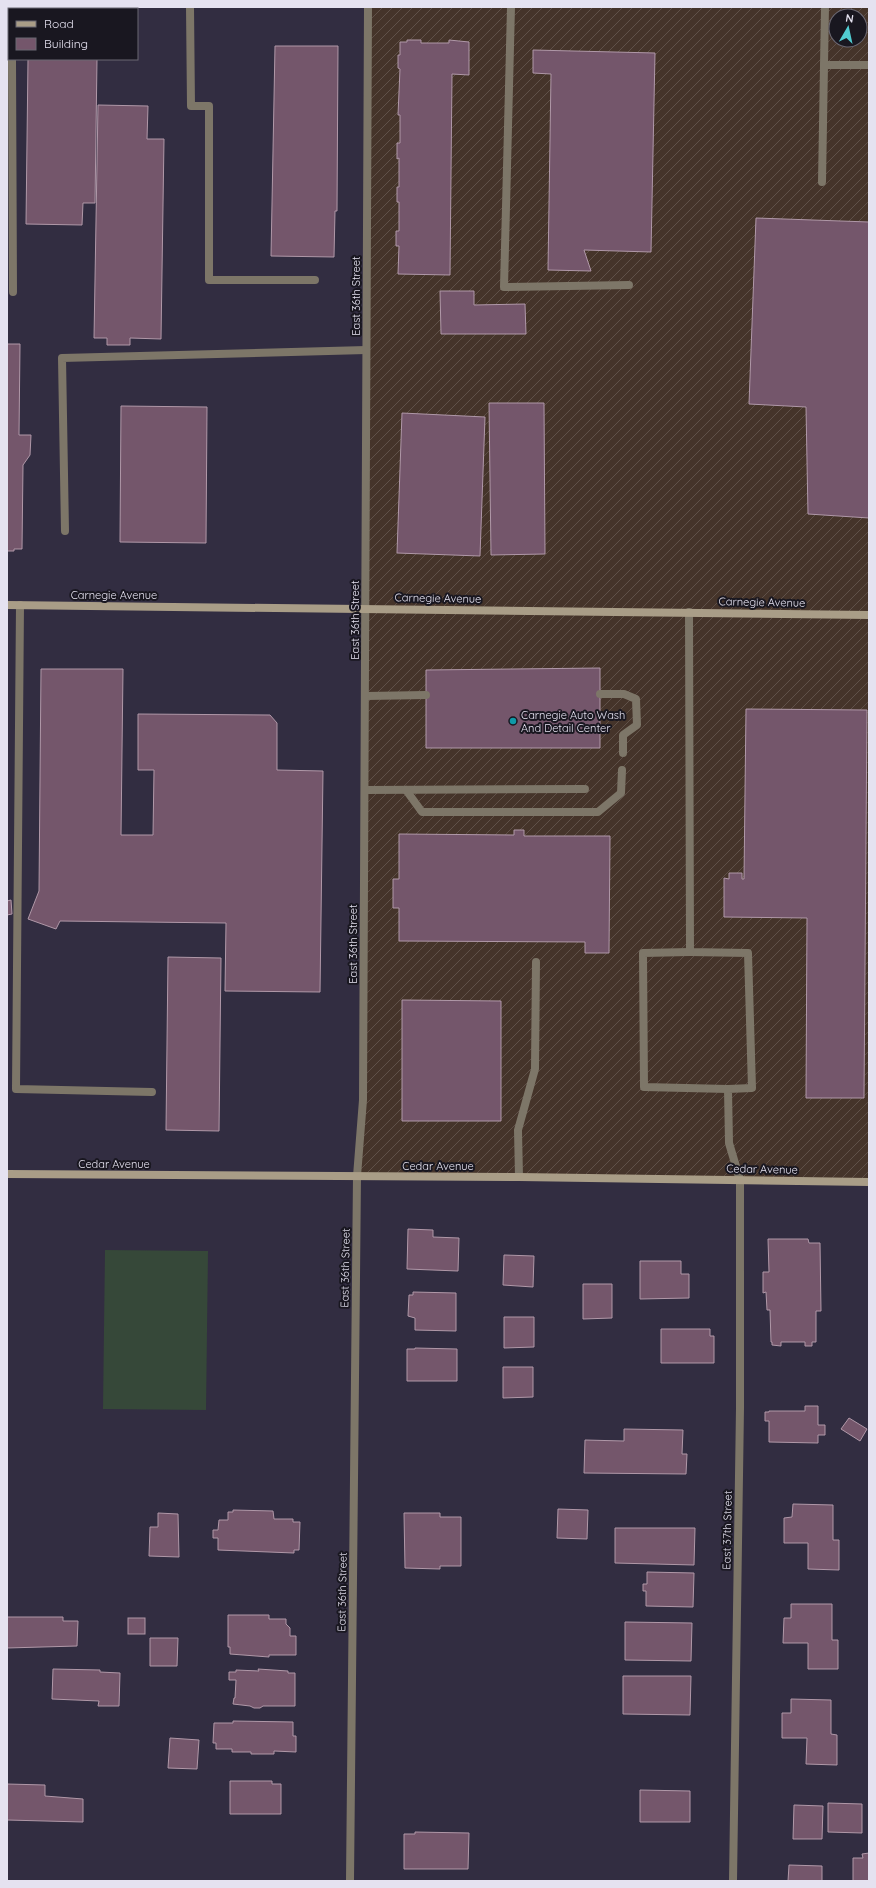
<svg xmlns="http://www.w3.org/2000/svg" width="876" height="1888" font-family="Quicksand,sans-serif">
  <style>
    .industrial { fill: url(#industrial-furrows); fill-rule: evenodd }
    .garden { fill: #364839 }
    .building { fill: #74566b; stroke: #b098a8 }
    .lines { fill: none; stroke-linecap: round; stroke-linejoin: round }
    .lane { stroke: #7d7668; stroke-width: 8 }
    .street { stroke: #7d7668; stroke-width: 8 }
    .secondary { stroke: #a99d87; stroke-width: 8 }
    .culture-dot { fill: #0f9aa8; stroke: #191720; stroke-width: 1.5 }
    .labels { text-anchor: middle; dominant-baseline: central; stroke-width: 4; stroke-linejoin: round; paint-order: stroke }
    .street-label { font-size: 11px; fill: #e5e2f0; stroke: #191720 }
    .poi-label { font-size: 11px; fill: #e5e2f0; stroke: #191720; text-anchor: start }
  </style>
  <defs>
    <pattern id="industrial-furrows" width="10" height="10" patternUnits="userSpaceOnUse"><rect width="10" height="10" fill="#45342a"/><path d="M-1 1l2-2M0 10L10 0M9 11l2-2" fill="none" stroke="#605149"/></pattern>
  </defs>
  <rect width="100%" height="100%" fill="#322d41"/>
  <path class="industrial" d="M 368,7 L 869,7 L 869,1182 L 357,1176 L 363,1100 ZM 836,16 L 860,16 L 860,40 L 836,40 Z"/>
  <polygon class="garden" points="105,1250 208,1251 206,1410 103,1409"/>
  <g class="building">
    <polygon points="407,40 421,40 421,43 449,43 449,40 469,42 469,75 452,74 450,275 398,274 399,246 396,246 396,231 399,231 399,202 397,202 397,187 399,187 399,158 397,159 397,143 400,143 400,115 398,115 400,69 398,68 398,55 400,55 400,42 407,42"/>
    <polygon points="275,46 338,46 337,211 335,211 334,257 271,256"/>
    <polygon points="533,50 655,53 651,252 584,250 591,271 548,270 551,74 533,73"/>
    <polygon points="28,59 97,59 95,203 83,203 82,225 26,224"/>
    <polygon points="98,105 148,106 147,139 164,139 161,339 130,338 130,345 107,345 107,338 94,338"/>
    <polygon points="756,218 869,222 869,518 808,514 806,407 749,404"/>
    <polygon points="440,291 474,291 474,305 525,304 526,334 441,334"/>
    <polygon points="7,344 20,344 19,435 31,435 30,455 23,465 22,549 14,549 14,551 7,551"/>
    <polygon points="489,403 544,403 545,554 491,555"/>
    <polygon points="121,406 207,407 206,543 120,542"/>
    <polygon points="402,413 485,417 480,556 397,553"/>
    <polygon points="600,668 600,748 426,748 426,670"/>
    <polygon points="41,669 123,669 121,835 153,835 154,770 138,770 138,714 270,715 277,723 277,770 323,771 320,992 225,991 226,923 60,921 56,929 28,919 39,891"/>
    <polygon points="746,709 867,710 864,1098 806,1098 807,918 724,917 724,878 729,879 729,873 742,873 742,879 744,879"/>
    <polygon points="514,830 524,830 524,836 610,836 609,953 585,953 585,942 399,941 399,908 393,908 393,879 399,879 399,834 514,835"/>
    <polygon points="11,900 12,914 7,915 7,901"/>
    <polygon points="168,957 221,958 219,1131 166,1130"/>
    <polygon points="402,1000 501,1001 501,1121 402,1121"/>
    <polygon points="408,1229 433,1230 433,1237 459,1238 458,1271 407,1269"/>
    <polygon points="768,1239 808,1239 809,1243 820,1243 821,1311 816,1311 816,1342 812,1342 812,1346 805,1346 805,1342 781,1342 781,1346 772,1345 772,1342 771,1342 770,1310 767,1310 766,1292 763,1293 763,1272 769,1272"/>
    <polygon points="504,1255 534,1256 533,1287 503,1285"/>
    <polygon points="640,1261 681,1261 681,1274 689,1274 689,1298 640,1299"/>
    <polygon points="583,1284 612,1284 612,1318 583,1319"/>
    <polygon points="413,1292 456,1293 456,1331 415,1330 415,1318 408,1316 409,1295 413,1295"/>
    <polygon points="504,1317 534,1317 534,1347 504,1348"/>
    <polygon points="661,1329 710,1329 710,1336 714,1336 714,1363 661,1363"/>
    <polygon points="415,1348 457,1349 457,1381 407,1381 407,1349 415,1349"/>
    <polygon points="503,1367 533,1367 533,1397 503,1398"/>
    <polygon points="805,1406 818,1406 818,1425 825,1425 825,1435 818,1435 818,1443 769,1442 769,1421 765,1421 765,1412 769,1412 769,1411 805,1411"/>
    <polygon points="849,1418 867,1429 860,1441 841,1429"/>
    <polygon points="624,1429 683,1430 682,1454 687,1454 686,1474 584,1473 585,1440 624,1441"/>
    <polygon points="793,1504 833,1505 833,1540 839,1540 839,1570 808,1569 808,1543 784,1543 784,1518 792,1517"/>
    <polygon points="558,1509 588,1510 587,1539 557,1538"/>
    <polygon points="233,1510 273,1511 274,1519 293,1519 293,1522 300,1522 299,1550 294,1550 294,1553 218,1550 218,1538 213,1538 213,1530 218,1530 219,1520 228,1520 228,1512 233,1512"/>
    <polygon points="158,1513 178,1514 179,1557 149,1556 150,1527 158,1527"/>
    <polygon points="404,1513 440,1513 440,1517 461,1517 461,1566 440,1566 440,1569 405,1568"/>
    <polygon points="615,1528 695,1528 694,1565 615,1563"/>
    <polygon points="647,1572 694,1573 693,1607 646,1606 646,1591 643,1591 643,1584 647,1584"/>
    <polygon points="791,1604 832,1604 832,1640 838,1640 838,1669 808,1669 808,1643 783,1643 784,1618 791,1618"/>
    <polygon points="228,1615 269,1615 269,1619 286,1619 286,1624 290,1628 290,1636 296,1636 296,1655 269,1655 269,1657 230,1654 230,1647 228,1647"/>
    <polygon points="7,1617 63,1617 63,1621 78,1621 77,1646 7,1648"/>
    <rect x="128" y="1618" width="17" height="16"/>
    <polygon points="625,1622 692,1623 691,1661 625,1660"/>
    <polygon points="150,1638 178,1638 177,1666 150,1666"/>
    <polygon points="53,1669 100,1670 100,1672 120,1673 119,1706 98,1706 99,1701 52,1699"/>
    <polygon points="258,1669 288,1671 288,1673 295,1673 295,1706 263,1706 260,1708 254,1708 250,1706 233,1704 234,1698 235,1698 236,1680 229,1680 229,1672 236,1672 236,1670 259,1671"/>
    <polygon points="623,1676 691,1676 690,1715 623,1714"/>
    <polygon points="791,1699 831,1700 831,1734 837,1735 837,1765 806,1764 807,1738 782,1738 782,1713 791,1713"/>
    <polygon points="233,1721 293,1722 293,1736 296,1736 296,1752 274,1751 274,1754 251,1754 251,1752 232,1752 232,1749 216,1749 216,1743 213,1743 214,1723 233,1723"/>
    <polygon points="170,1738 199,1740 197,1769 168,1768"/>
    <polygon points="230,1781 272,1781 272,1784 281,1784 281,1814 230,1814"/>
    <polygon points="7,1784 45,1785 45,1796 83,1799 83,1822 7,1820"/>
    <polygon points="640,1790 690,1791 690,1822 640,1822"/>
    <polygon points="828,1803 862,1804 862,1833 828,1832"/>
    <polygon points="794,1805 823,1806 822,1839 793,1839"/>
    <polygon points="415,1832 469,1833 468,1869 404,1869 404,1834 415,1834"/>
    <polygon points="869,1853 869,1881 853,1881 853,1858 863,1858 862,1854"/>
    <polygon points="789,1865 822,1866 822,1881 788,1881"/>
  </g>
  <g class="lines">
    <g class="lane">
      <polyline points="12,7 12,9"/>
      <polyline points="190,7 191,106 209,106 209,280 315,280"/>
      <polyline points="511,7 504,287 629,285"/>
      <polyline points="12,59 13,292"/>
      <polyline points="824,65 869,65"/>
      <polyline points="822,182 825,7"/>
      <polyline points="65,531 62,358 366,350"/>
      <polyline points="20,605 16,1089 152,1092"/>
      <polyline points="689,612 690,952 748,953 752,1088 728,1089 729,1143 740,1180"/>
      <polyline points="600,694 624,694 636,699 637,725 623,735 623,753"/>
      <polyline points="366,696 426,695"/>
      <polyline points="365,790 585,789"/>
      <polyline points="406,790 422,812 598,812 621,793 622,770"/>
      <polyline points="690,952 643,953 644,1087 728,1089"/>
      <polyline points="519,1177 518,1130 535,1069 536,962"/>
    </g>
    <g class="street">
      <polyline points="350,1881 357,1176 363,1100 368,7"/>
      <polyline points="733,1881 740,1408 740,1180"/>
    </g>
    <g class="secondary">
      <polyline points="7,605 869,615"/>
      <polyline points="7,1174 519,1177 869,1182"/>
    </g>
  </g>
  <circle class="culture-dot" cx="513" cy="721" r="4"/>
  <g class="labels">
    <g class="street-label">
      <text transform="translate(356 296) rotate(-90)">East 36th Street</text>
      <text x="114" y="595">Carnegie Avenue</text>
      <text transform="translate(438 598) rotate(1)">Carnegie Avenue</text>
      <text transform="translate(762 602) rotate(1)">Carnegie Avenue</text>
      <text transform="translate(355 620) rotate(-90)">East 36th Street</text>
      <text transform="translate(353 944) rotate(-90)">East 36th Street</text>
      <text x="114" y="1164">Cedar Avenue</text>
      <text x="438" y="1166">Cedar Avenue</text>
      <text transform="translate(762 1169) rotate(1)">Cedar Avenue</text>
      <text transform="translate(345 1268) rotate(-89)">East 36th Street</text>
      <text transform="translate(727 1530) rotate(-89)">East 37th Street</text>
      <text transform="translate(342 1592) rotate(-89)">East 36th Street</text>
    </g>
    <g class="poi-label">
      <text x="521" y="715">Carnegie Auto Wash<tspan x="521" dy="13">And Detail Center</tspan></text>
    </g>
  </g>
  <rect width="876" height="1888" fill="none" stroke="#e5e2f0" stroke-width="16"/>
  <rect x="8" y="8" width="130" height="52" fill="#191720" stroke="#6b6873"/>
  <rect x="16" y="21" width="20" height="6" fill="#a99d87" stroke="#6b6873"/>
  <text x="44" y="28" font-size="12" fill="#e5e2f0">Road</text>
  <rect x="16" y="38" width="20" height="12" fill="#74566b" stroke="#6b6873"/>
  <text x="44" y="48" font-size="12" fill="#e5e2f0">Building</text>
  <g transform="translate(848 28) rotate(9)"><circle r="19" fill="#191720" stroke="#6b6873"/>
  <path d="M0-3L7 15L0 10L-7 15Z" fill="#51ccd1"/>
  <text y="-6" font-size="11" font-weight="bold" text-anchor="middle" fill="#e5e2f0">N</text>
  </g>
</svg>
